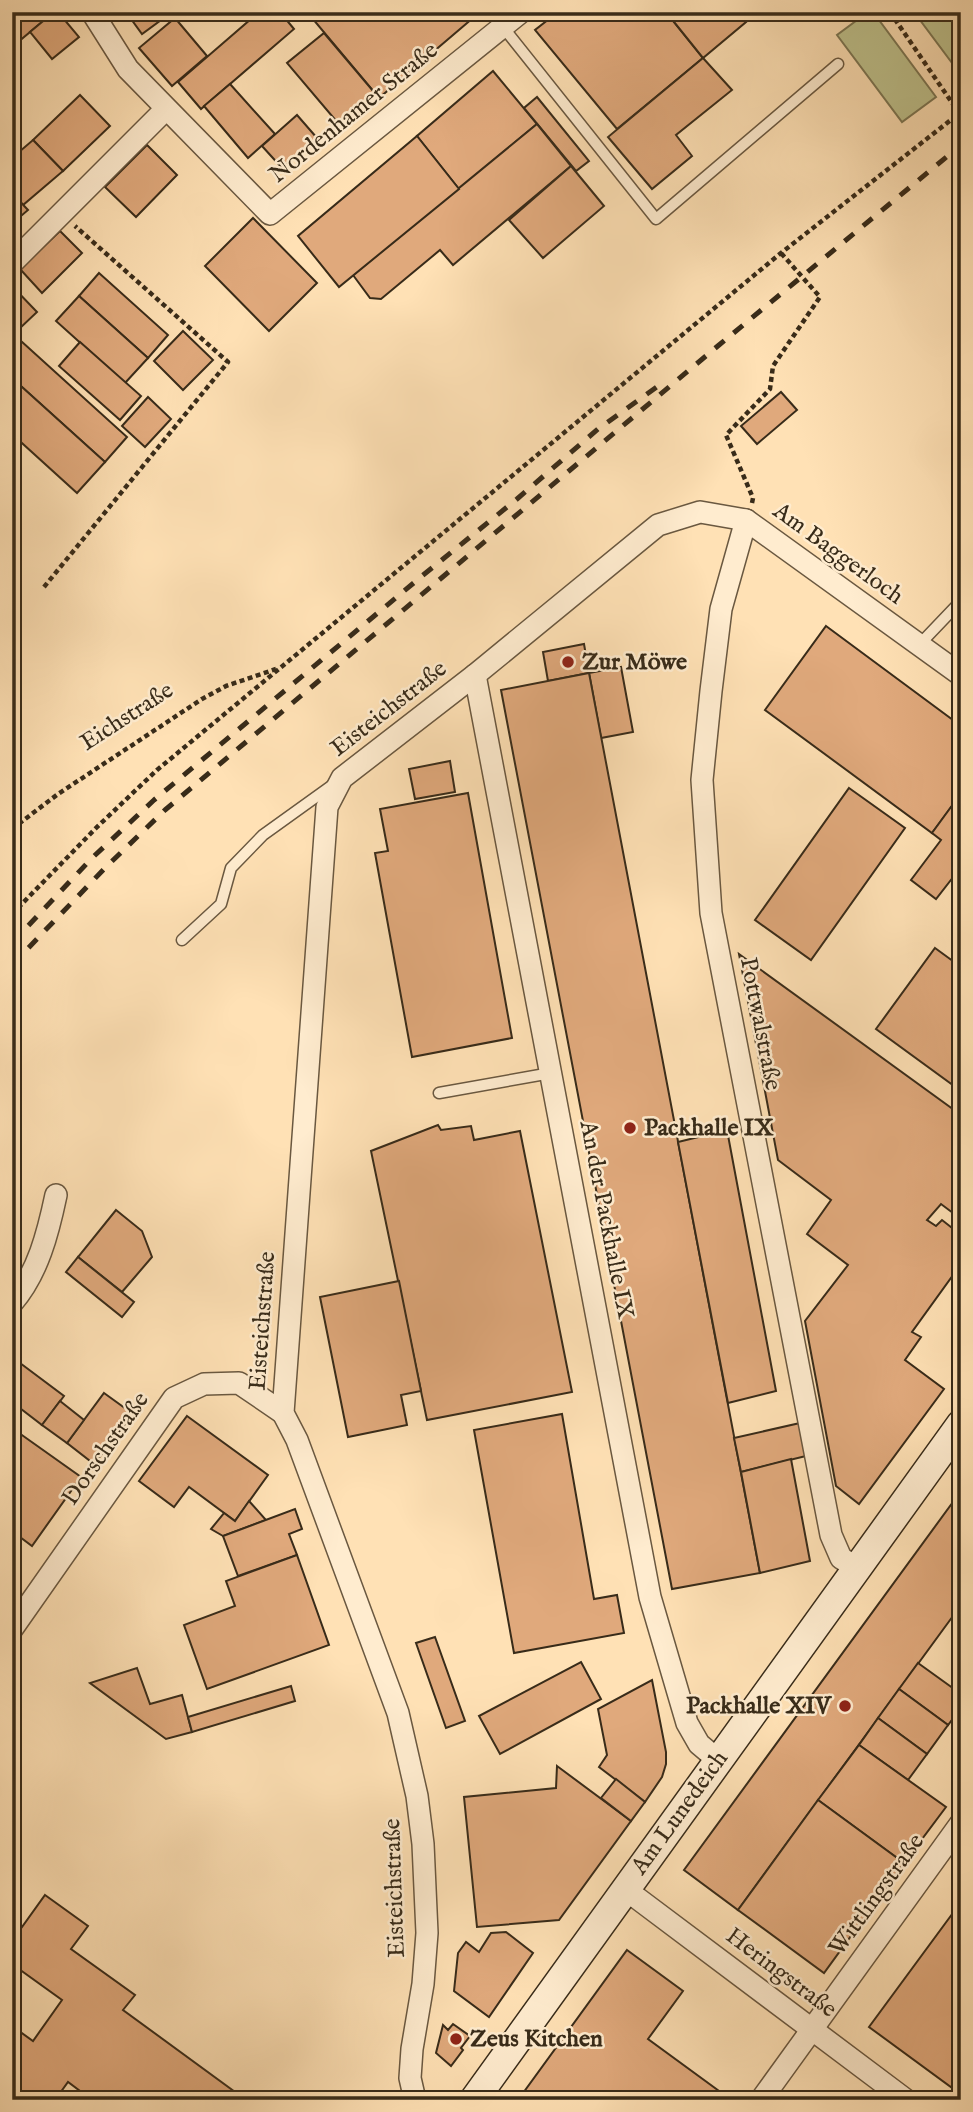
<svg xmlns="http://www.w3.org/2000/svg" width="973" height="2112" font-family="'IM FELL English',serif">
  <style>
    .green { fill: #bfc38e; stroke: #7c7754; stroke-width: 2 }
    .building { fill: #e0a97c; stroke: #382b19; stroke-width: 2 }
    .lines { fill: none; stroke-linecap: round; stroke-linejoin: round }
    .lane-casing { stroke: #6a5840; stroke-width: 13 }
    .street-casing { stroke: #6a5840; stroke-width: 24 }
    .secondary-casing { stroke: #382b19; stroke-width: 31 }
    .path { stroke: #382b19; stroke-width: 4.5; stroke-dasharray: 5 3.5; stroke-linecap: butt }
    .lane { stroke: #ffeccf; stroke-width: 10 }
    .street { stroke: #ffeccf; stroke-width: 21 }
    .secondary { stroke: #ffeccf; stroke-width: 28 }
    .rail { stroke: #382b19; stroke-width: 5; stroke-dasharray: 12 12; stroke-linecap: butt }
    .poi-dot { fill: #8f2418; stroke: #ffeccf; stroke-width: 2.5 }
    .labels { text-anchor: middle; dominant-baseline: central; stroke-width: 5; stroke-linejoin: round; paint-order: stroke }
    .street-label { font-size: 24px; fill: #382b19; stroke: #ffeccf }
    .poi-label { font-size: 24px; font-weight: bold; fill: #382b19; stroke: #ffeccf; text-anchor: start }
  </style>
  <rect width="100%" height="100%" fill="#ffe1b5"/>
  <filter id="stains"><feTurbulence type="fractalNoise" baseFrequency=".00286" numOctaves="4"/><feColorMatrix values="0 0 0 0 .2 0 0 0 0 .09 0 0 0 0 .02 0 0 0 .5 -.17"/></filter>
  <radialGradient id="worn" r=".72"><stop offset=".6" stop-color="#630" stop-opacity="0"/><stop offset="1" stop-color="#630" stop-opacity=".3"/></radialGradient>
  <g class="green">
    <polygon points="868,12 873,12 936,97 902,122 837,35"/>
    <polygon points="914,12 961,12 961,75"/>
  </g>
  <g class="building">
    <polygon points="12,12 54,12 12,47"/>
    <polygon points="54,12 58,12 79,37 52,59 30,32"/>
    <polygon points="126,12 172,12 142,34"/>
    <polygon points="259,12 280,12 294,29 201,109 178,82"/>
    <polygon points="307,12 480,12 379,98"/>
    <polygon points="558,12 666,12 703,58 617,129 535,30"/>
    <polygon points="666,12 738,12 746,22 703,58"/>
    <polygon points="175,18 207,56 172,86 139,48"/>
    <polygon points="324,33 379,98 343,129 287,63"/>
    <polygon points="703,58 732,90 676,135 692,156 652,189 608,137"/>
    <polygon points="493,71 537,124 459,189 417,136"/>
    <polygon points="230,84 275,134 248,158 204,106"/>
    <polygon points="80,95 110,126 63,171 33,140"/>
    <polygon points="537,97 589,161 576,171 524,108"/>
    <polygon points="297,115 317,138 282,168 262,146"/>
    <polygon points="537,124 571,166 453,265 440,250 381,299 370,298 353,275"/>
    <polygon points="417,136 459,189 339,287 298,236"/>
    <polygon points="33,140 63,171 23,205 12,193 12,158"/>
    <polygon points="147,145 177,175 136,217 105,187"/>
    <polygon points="571,166 604,206 543,258 509,220"/>
    <polygon points="12,193 28,210 14,222 12,220"/>
    <polygon points="253,218 317,283 269,331 205,266"/>
    <polygon points="60,231 82,253 42,293 20,269"/>
    <polygon points="99,273 168,335 148,358 79,296"/>
    <polygon points="12,286 37,312 17,331 12,327"/>
    <polygon points="79,296 148,358 125,383 56,321"/>
    <polygon points="183,331 213,360 183,390 154,361"/>
    <polygon points="21,341 127,437 105,462 12,378 12,351"/>
    <polygon points="80,342 141,396 120,420 59,366"/>
    <polygon points="12,378 105,462 77,493 12,434"/>
    <polygon points="781,392 797,410 757,444 741,426"/>
    <polygon points="148,397 171,419 145,447 122,426"/>
    <polygon points="826,626 961,726 961,794 932,833 765,710"/>
    <polygon points="584,644 589,673 548,681 543,652"/>
    <polygon points="621,667 633,732 601,738 589,673"/>
    <polygon points="589,673 760,1573 672,1589 501,690"/>
    <polygon points="450,761 455,792 415,799 409,769"/>
    <polygon points="849,788 905,828 811,960 755,920"/>
    <polygon points="468,793 512,1038 412,1057 375,853 388,851 380,809"/>
    <polygon points="951,807 959,813 961,810 961,867 936,899 911,880 941,840 932,833"/>
    <polygon points="935,948 961,967 961,1091 876,1029"/>
    <polygon points="739,954 961,1115 961,1219 941,1204 927,1220 936,1226 942,1220 961,1235 961,1264 912,1332 921,1337 905,1360 944,1389 859,1504 836,1486 805,1321 848,1265 807,1234 831,1200 778,1160"/>
    <polygon points="438,1125 441,1130 471,1126 474,1140 520,1131 572,1392 427,1420 371,1151"/>
    <polygon points="727,1130 776,1391 728,1403 678,1142"/>
    <polygon points="116,1210 142,1231 152,1257 122,1292 78,1257"/>
    <polygon points="78,1257 134,1302 122,1317 66,1272"/>
    <polygon points="399,1281 421,1391 401,1395 407,1425 348,1437 320,1297"/>
    <polygon points="12,1357 64,1396 42,1425 12,1402"/>
    <polygon points="104,1393 133,1414 94,1464 67,1443"/>
    <polygon points="60,1401 84,1420 67,1443 42,1425"/>
    <polygon points="562,1414 594,1599 617,1595 624,1633 514,1653 474,1430"/>
    <polygon points="187,1416 268,1475 235,1521 189,1487 174,1507 139,1481"/>
    <polygon points="800,1423 806,1456 741,1472 734,1438"/>
    <polygon points="12,1428 81,1477 32,1546 12,1531"/>
    <polygon points="791,1459 810,1561 760,1573 741,1472"/>
    <polygon points="961,1491 961,1605 738,1910 684,1870"/>
    <polygon points="249,1501 266,1520 223,1536 211,1529 224,1513 235,1521"/>
    <polygon points="295,1509 302,1529 289,1534 297,1555 238,1576 223,1536"/>
    <polygon points="297,1555 329,1645 207,1689 184,1625 235,1606 226,1581"/>
    <polygon points="435,1637 465,1721 446,1728 416,1643"/>
    <polygon points="581,1662 601,1699 500,1754 479,1716"/>
    <polygon points="918,1663 961,1694 961,1708 948,1725 899,1689"/>
    <polygon points="137,1668 150,1704 182,1695 192,1732 166,1739 90,1683"/>
    <polygon points="652,1680 666,1752 666,1764 662,1777 645,1802 599,1767 607,1755 598,1709"/>
    <polygon points="291,1686 295,1701 192,1732 188,1717"/>
    <polygon points="899,1689 948,1725 927,1754 878,1718"/>
    <polygon points="878,1718 927,1754 908,1780 859,1745"/>
    <polygon points="859,1745 946,1807 904,1863 818,1800"/>
    <polygon points="557,1766 631,1821 559,1920 477,1927 464,1797 556,1788"/>
    <polygon points="616,1779 645,1802 631,1821 601,1798"/>
    <polygon points="818,1800 904,1863 824,1973 738,1910"/>
    <polygon points="45,1895 88,1926 71,1949 135,1995 123,2010 246,2100 92,2100 68,2082 55,2100 12,2100 12,2026 33,2041 62,2000 12,1964 12,1941"/>
    <polygon points="961,1902 961,2082 955,2090 869,2027"/>
    <polygon points="506,1932 533,1953 489,2017 454,1991 458,1953 466,1942 479,1952 491,1933"/>
    <polygon points="627,1950 683,1991 648,2039 730,2099 613,2100 607,2095 604,2100 518,2100"/>
    <polygon points="453,2024 470,2036 461,2048 463,2050 451,2066 436,2053 443,2025 448,2030"/>
  </g>
  <g class="lines">
    <g class="lane-casing">
      <g id="lane">
        <polyline points="503,27 656,219 838,64"/>
        <polyline points="919,645 961,601"/>
        <polyline points="182,940 221,904 231,868 263,835 334,784"/>
        <polyline points="439,1093 551,1073"/>
      </g>
    </g>
    <g class="street-casing">
      <g id="street">
        <polyline points="92,12 128,69 270,214 521,12"/>
        <polyline points="12,263 166,109"/>
        <polyline points="746,520 721,609 711,691 702,780 711,913 831,1535 841,1558 857,1568"/>
        <polyline points="475,675 650,1597 687,1723 699,1744 718,1760"/>
        <path d="M 12,1303 C 38,1273 48,1233 56,1195"/>
        <polyline points="12,1629 174,1398 204,1384 239,1383 283,1413"/>
        <polyline points="625,1889 906,2100"/>
        <polyline points="415,2100 410,2078 412,2049 423,1984 427,1933 423,1844 417,1796 398,1713 297,1440 283,1413 327,807 342,778 475,675 658,525 700,512 746,520 961,675"/>
        <polyline points="761,2100 961,1823"/>
      </g>
    </g>
    <g class="secondary-casing">
      <polyline id="secondary" points="474,2100 961,1424"/>
    </g>
    <g class="path">
      <polyline points="890,12 959,113"/>
      <polyline points="752,503 753,498 726,435 770,389 773,366 820,297 781,253"/>
      <polyline points="44,587 228,362 75,226"/>
      <polyline points="12,829 58,794 202,699 226,686 276,669"/>
      <polyline points="12,914 97,827 157,770 781,253 961,112"/>
    </g>
    <use href="#lane" class="lane"/>
    <use href="#street" class="street"/>
    <use href="#secondary" class="secondary"/>
    <g class="rail">
      <polyline points="12,943 92,858 154,800 422,576 517,499 598,429 661,384"/>
      <polyline points="12,965 105,868 165,810 719,345 961,145"/>
    </g>
  </g>
  <g class="poi-dot">
    <circle cx="568" cy="662" r="7"/>
    <circle cx="630" cy="1128" r="7"/>
    <circle cx="845" cy="1706" r="7"/>
    <circle cx="456" cy="2039" r="7"/>
  </g>
  <g class="labels">
    <g class="street-label">
      <text transform="translate(354 113) rotate(-39)">Nordenhamer Straße</text>
      <text transform="translate(838 554) rotate(36)">Am Baggerloch</text>
      <text transform="translate(389 709) rotate(-38)">Eisteichstraße</text>
      <text transform="translate(127 717) rotate(-33)">Eichstraße</text>
      <text transform="translate(760 1024) rotate(79)">Pottwalstraße</text>
      <text transform="translate(606 1220) rotate(79)">An der Packhalle IX</text>
      <text transform="translate(263 1321) rotate(-86)">Eisteichstraße</text>
      <text transform="translate(106 1449) rotate(-55)">Dorschstraße</text>
      <text transform="translate(680 1813) rotate(-54)">Am Lunedeich</text>
      <text transform="translate(395 1888) rotate(-92)">Eisteichstraße</text>
      <text transform="translate(877 1895) rotate(-54)">Wittlingstraße</text>
      <text transform="translate(781 1973) rotate(37)">Heringstraße</text>
    </g>
    <g class="poi-label">
      <text x="582" y="662">Zur Möwe</text>
      <text x="644" y="1128">Packhalle IX</text>
      <text x="831" y="1706" text-anchor="end">Packhalle XIV</text>
      <text x="470" y="2039">Zeus Kitchen</text>
    </g>
  </g>
  <rect width="973" height="2112" fill="none" stroke="#ffe1b5" stroke-width="42"/>
  <rect x="14" y="14" width="945" height="2084" fill="none" stroke="#382b19" stroke-width="3.5"/>
  <rect x="21" y="21" width="931" height="2070" fill="none" stroke="#382b19" stroke-width="2"/>
  <rect width="100%" height="100%" filter="url(#stains)"/>
  <rect width="100%" height="100%" fill="url(#worn)"/>
</svg>
